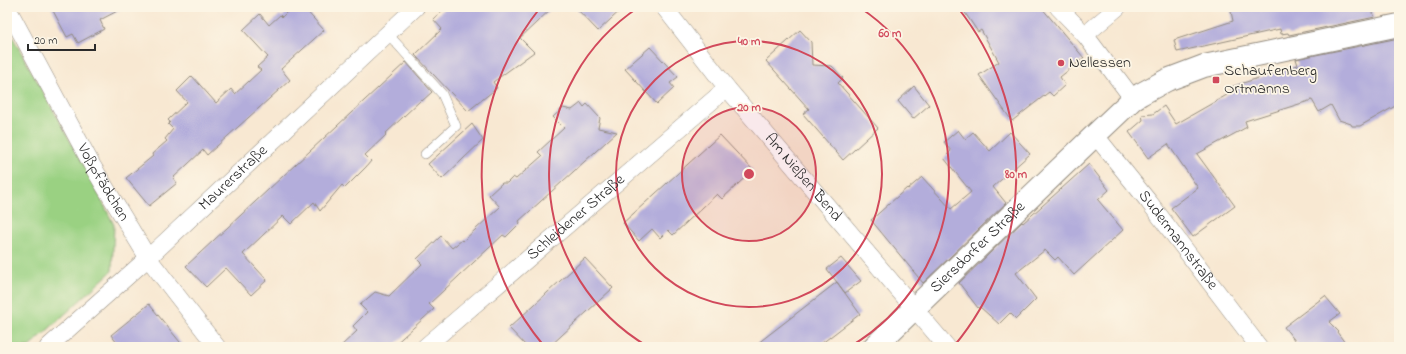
<svg xmlns="http://www.w3.org/2000/svg" width="1406" height="354" font-family="'Indie Flower',sans-serif">
  <style>
    .green { fill: #9ad182; stroke: #627e56 }
    .building { fill: #b3addb }
    .lines { fill: none; stroke-linecap: round; stroke-linejoin: round }
    .service-casing { stroke: #928a7e; stroke-width: 10 }
    .minor-casing { stroke: #928a7e; stroke-width: 18 }
    .tertiary-casing { stroke: #928a7e; stroke-width: 24 }
    .service { stroke: #fff; stroke-width: 9 }
    .minor { stroke: #fff; stroke-width: 17 }
    .tertiary { stroke: #fff; stroke-width: 22 }
    .ring { fill: none; stroke: #d1495b; stroke-width: 2 }
    .poi-dot { fill: #d1495b; stroke: #fcf5e5; stroke-width: 1.5 }
    .labels { text-anchor: middle; dominant-baseline: central; stroke-width: 3.5; stroke-linejoin: round; paint-order: stroke }
    .poi-label { font-size: 16px; fill: #2b2b2b; stroke: #fcf5e5; text-anchor: start }
    .street-label { font-size: 16px; fill: #2b2b2b; stroke: #fcf5e5 }
    .centre { fill: #d1495b; stroke: #fcf5e5; stroke-width: 2 }
    .ring-label { font-size: 12px; text-anchor: middle; font-weight: bold; fill: #d1495b; stroke: #fcf5e5; stroke-width: 3.5; stroke-linejoin: round; paint-order: stroke }
  </style>
  <rect width="100%" height="100%" fill="#fcf5e5"/>
  <filter id="ink" filterUnits="userSpaceOnUse"><feTurbulence type="fractalNoise" baseFrequency=".025" numOctaves="2"/><feDisplacementMap in="SourceGraphic" scale="8" xChannelSelector="R" yChannelSelector="G"/><feConvolveMatrix kernelMatrix="1 2 1 2 8 2 1 2 1" color-interpolation-filters="sRGB"/></filter>
  <filter id="wash" filterUnits="userSpaceOnUse"><feTurbulence type="fractalNoise" baseFrequency=".012" numOctaves="4" result="noise"/><feDisplacementMap in="SourceGraphic" scale="16" xChannelSelector="R" yChannelSelector="G"/><feGaussianBlur stdDeviation="0.9" result="paint"/><feColorMatrix in="noise" values="0 0 0 0 0 0 0 0 0 0 0 0 0 0 0 0 0 1.4 0 .05"/><feComposite in="paint" operator="in"/></filter>
  <g filter="url(#wash)">
    <rect width="100%" height="100%" fill="#f8e8d2"/>
    <polygon class="green" points="7,27 87,171 114,225 112,271 29,347 7,347"/>
    <g id="blocks">
      <g class="building">
        <polygon points="51,7 125,7 100,20 104,29 78,43 73,34 67,37"/>
        <polygon points="292,7 303,7 324,30 281,69 290,80 207,155 203,150 173,178 177,183 149,206 126,178 153,156 152,154 167,141 165,139 173,129 168,124 170,122 168,120 187,102 177,91 192,76 216,103 231,89 235,94 261,70 257,67 268,57 243,30 260,14 269,25 280,15 282,17"/>
        <polygon points="446,7 553,7 520,38 534,52 493,82 497,88 468,111 415,55 442,29 433,19"/>
        <polygon points="575,7 624,7 598,31"/>
        <polygon points="961,7 1041,7 1084,58 1060,77 1065,85 1053,96 1049,92 1012,121 979,75 999,62 981,30 978,32"/>
        <polygon points="1230,7 1260,7 1261,11 1278,7 1370,7 1375,17 1289,35 1288,33 1281,34 1280,29 1177,52 1174,40 1233,21"/>
        <polygon points="800,30 811,42 812,65 832,66 843,78 838,83 878,128 843,160 803,114 809,109 766,61"/>
        <polygon points="1399,38 1399,104 1360,126 1352,126 1351,124 1339,120 1331,105 1319,112 1312,100 1245,121 1247,127 1197,154 1235,206 1193,237 1171,208 1198,188 1168,144 1148,158 1129,132 1143,120 1142,115 1153,114 1164,106 1176,124 1232,92 1231,87 1298,65 1296,59"/>
        <polygon points="650,47 678,77 670,83 674,88 657,104 625,69"/>
        <polygon points="406,62 432,92 422,101 421,100 385,134 386,135 365,155 371,161 366,167 345,188 342,185 320,211 314,202 291,224 283,216 243,254 267,280 251,295 226,268 206,287 186,266"/>
        <polygon points="914,86 929,105 913,119 898,101"/>
        <polygon points="581,103 584,107 587,104 600,118 598,128 617,132 519,221 520,223 506,237 503,235 429,304 434,309 392,347 340,347 357,331 353,326 367,312 360,305 375,292 389,296 422,264 417,259 441,236 452,248 462,240 463,241 500,207 489,195 502,183 507,183 513,177 516,179 542,156 538,152 564,128 553,117 563,108 572,110"/>
        <polygon points="472,124 483,140 442,179 428,164"/>
        <polygon points="958,130 965,139 973,132 990,151 1010,132 1030,154 993,187 1006,203 923,283 871,220 907,188 908,189 922,177 951,209 971,192 944,158 951,151 944,142"/>
        <polygon points="720,135 753,170 722,199 717,194 673,235 668,230 660,238 652,229 639,241 623,223"/>
        <polygon points="1089,164 1109,190 1098,200 1123,230 1074,275 1058,257 1055,260 1045,250 1016,273 1036,299 1016,319 1010,313 999,324 980,307 978,308 959,283 1022,222 1023,223"/>
        <polygon points="585,258 613,288 549,347 527,347 509,328"/>
        <polygon points="841,258 861,281 845,293 827,269"/>
        <polygon points="837,282 860,314 817,347 753,347"/>
        <polygon points="1325,296 1340,314 1329,322 1338,331 1337,332 1348,347 1300,347 1284,327"/>
        <polygon points="149,304 171,331 184,347 120,347 111,335"/>
      </g>
    </g>
  </g>
  <g filter="url(#ink)">
    <use href="#blocks" fill-opacity="0" stroke="#928a7e" stroke-width="1"/>
    <g class="lines">
      <g class="service-casing">
        <polyline id="service" points="388,34 442,94 456,126 425,154"/>
      </g>
      <g class="minor-casing">
        <g id="minor">
          <path id="s1" d="M 7,7 L 93,167 L 148,258 L 217,347"/>
          <path id="s2" d="M 664,7 L 727,88 L 947,347"/>
          <polyline points="1058,7 1085,35 1133,99"/>
          <polyline points="1085,35 1118,7"/>
          <path id="s3" d="M 1095,135 L 1149,202 L 1259,347"/>
          <path id="s4" d="M 48,347 L 148,258 L 416,7"/>
          <path id="s5" d="M 425,347 L 727,88"/>
        </g>
      </g>
      <g class="tertiary-casing">
        <g id="tertiary">
          <path id="s6" d="M 874,347 L 1095,135 L 1133,99 L 1141,94 L 1167,80 L 1204,66 L 1399,25"/>
        </g>
      </g>
      <use href="#service" class="service"/>
      <use href="#minor" class="minor"/>
      <use href="#tertiary" class="tertiary"/>
    </g>
  </g>
  <circle cx="749" cy="174" r="67" fill="#d1495b" fill-opacity=".12"/>
  <g class="ring">
    <circle cx="749" cy="174" r="67"/>
    <circle cx="749" cy="174" r="133"/>
    <path d="M647 346A200 200 0 0 1 639 7M859 7A200 200 0 0 1 851 346"/>
    <path d="M544 346A267 267 0 0 1 540 8M958 8A267 267 0 0 1 954 346"/>
  </g>
  <g class="poi-dot">
    <circle cx="1061" cy="63" r="4"/>
    <rect x="1212" y="76" width="8" height="8" rx="2"/>
  </g>
  <g class="labels">
    <g class="poi-label">
      <text x="1069" y="63">Nellessen</text>
      <text x="1224" y="71">Schaufenberg<tspan x="1224" dy="18">Ortmanns</tspan></text>
    </g>
    <g class="street-label">
      <text stroke="none"><textPath href="#s4" startOffset="251">Maurerstraße</textPath></text>
      <text stroke="none"><textPath href="#s2" startOffset="220">Am Nießen Bend</textPath></text>
      <text stroke="none"><textPath href="#s1" startOffset="200">Voßpfädchen</textPath></text>
      <text stroke="none"><textPath href="#s5" startOffset="199">Schleidener Straße</textPath></text>
      <text stroke="none"><textPath href="#s3" startOffset="134">Sudermannstraße</textPath></text>
      <text stroke="none"><textPath href="#s6" startOffset="144">Siersdorfer Straße</textPath></text>
    </g>
  </g>
  <circle cx="749" cy="174" r="6" class="centre"/>
  <g class="ring-label">
    <text x="890" y="37">60 m</text>
    <text x="749" y="45">40 m</text>
    <text x="749" y="111">20 m</text>
    <text x="1016" y="178">80 m</text>
  </g>
  <rect width="1406" height="354" fill="none" stroke="#fcf5e5" stroke-width="24"/>
  <path d="M28 44v6h67v-6" fill="none" stroke="#2b2b2b" stroke-width="2"/>
  <text x="34" y="44" font-size="12" fill="#2b2b2b" stroke="#fcf5e5" stroke-width="3" paint-order="stroke">20 m</text>
</svg>
